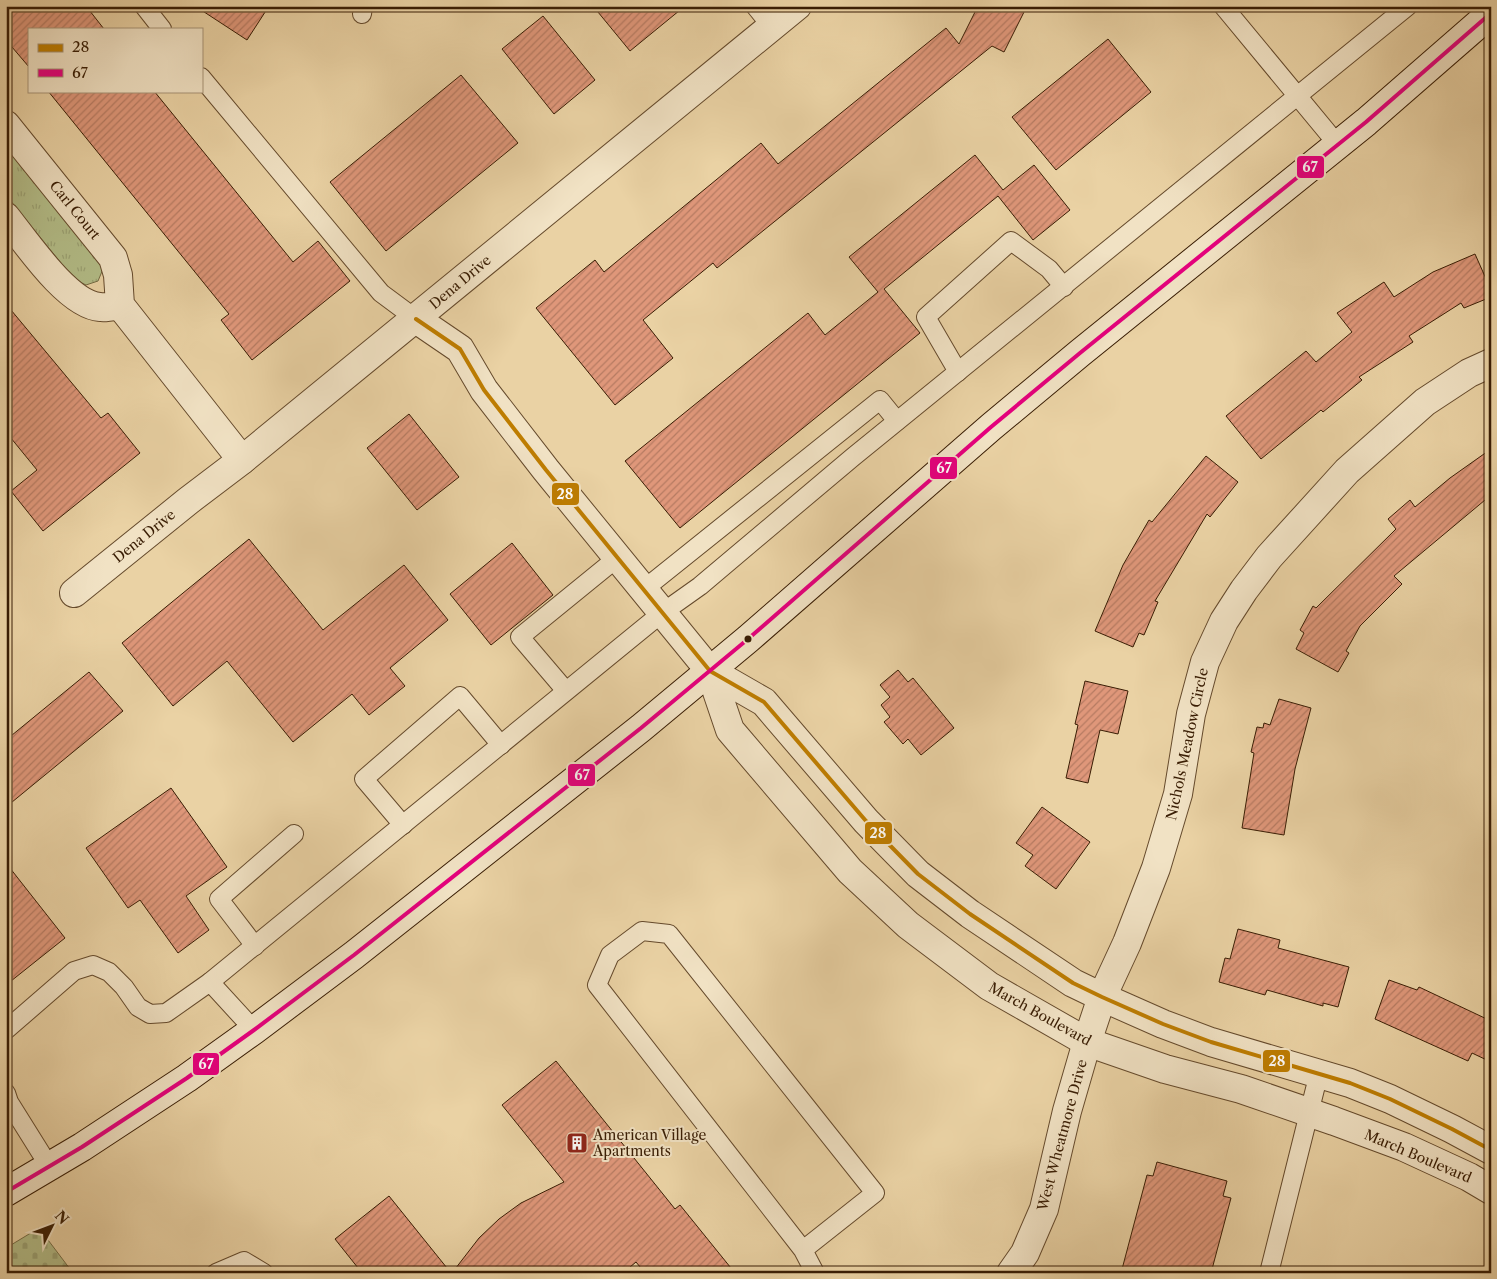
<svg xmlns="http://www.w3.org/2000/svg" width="1497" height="1279" font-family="'Libre Caslon Text',serif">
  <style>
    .grass { fill: url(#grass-tufts); stroke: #766d46 }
    .cemetery { fill: url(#cemetery-stones); stroke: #766d46 }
    .building { fill: url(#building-hatch); stroke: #391d04 }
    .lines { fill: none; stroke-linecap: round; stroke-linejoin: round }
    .lane-casing { stroke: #654a2c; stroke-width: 20 }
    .street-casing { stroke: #654a2c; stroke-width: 30 }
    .secondary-casing { stroke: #391d04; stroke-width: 30 }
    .lane { stroke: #f1e2c4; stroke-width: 18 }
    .street { stroke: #f1e2c4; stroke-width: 28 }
    .secondary { stroke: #f1e2c4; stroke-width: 28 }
    .bus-1-casing { stroke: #f1e2c4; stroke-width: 8 }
    .bus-2-casing { stroke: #f1e2c4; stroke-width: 8 }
    .bus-1 { stroke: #be7d01; stroke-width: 4 }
    .bus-2 { stroke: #e5007d; stroke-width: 4 }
    .bus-dot { fill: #391d04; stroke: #f1e2c4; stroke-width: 2 }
    .labels { text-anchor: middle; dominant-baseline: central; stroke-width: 4; stroke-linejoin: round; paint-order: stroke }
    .street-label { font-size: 14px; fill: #391d04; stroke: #f1e2c4 }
    .poi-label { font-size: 14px; fill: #391d04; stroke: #f1e2c4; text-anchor: start }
    .line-badge { stroke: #f1e2c4; stroke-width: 2 }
    .badge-label { font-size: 14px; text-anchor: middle; font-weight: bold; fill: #fff }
  </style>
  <defs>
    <pattern id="grass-tufts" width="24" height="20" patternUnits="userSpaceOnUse" patternTransform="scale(1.25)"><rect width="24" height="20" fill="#b3bd88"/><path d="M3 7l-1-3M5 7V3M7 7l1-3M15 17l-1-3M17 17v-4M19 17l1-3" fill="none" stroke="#9ba274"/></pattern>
    <pattern id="cemetery-stones" width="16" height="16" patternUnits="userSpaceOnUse" patternTransform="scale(1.25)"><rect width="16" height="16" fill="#b3bd88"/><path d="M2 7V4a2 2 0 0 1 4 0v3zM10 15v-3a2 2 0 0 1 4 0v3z" fill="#9ba274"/></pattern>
    <pattern id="building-hatch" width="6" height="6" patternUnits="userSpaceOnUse" patternTransform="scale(1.25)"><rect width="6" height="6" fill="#df977a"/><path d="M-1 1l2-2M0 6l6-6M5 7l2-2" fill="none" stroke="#b67b62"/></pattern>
  </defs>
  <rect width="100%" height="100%" fill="#ead2a4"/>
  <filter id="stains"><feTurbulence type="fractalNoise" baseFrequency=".004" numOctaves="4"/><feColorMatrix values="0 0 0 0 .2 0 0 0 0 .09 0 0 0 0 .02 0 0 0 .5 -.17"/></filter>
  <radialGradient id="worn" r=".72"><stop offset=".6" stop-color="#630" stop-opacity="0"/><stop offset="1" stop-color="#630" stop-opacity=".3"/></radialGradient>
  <polygon class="grass" points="6,145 98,257 103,269 98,281 86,285 74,279 6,195"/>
  <polygon class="cemetery" points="39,1228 73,1273 6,1273 6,1248"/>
  <g class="building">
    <polygon points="14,6 86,6 104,29 29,29 29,67 6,40 6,13"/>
    <polygon points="195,6 269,6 247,40"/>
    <polygon points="593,6 685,6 630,51"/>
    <polygon points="978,6 1027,6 1004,52 992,46 717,268 713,263 643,320 673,358 615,405 536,308 595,260 604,272 761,143 778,164 946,28 959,44"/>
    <polygon points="543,16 595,80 554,114 502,49"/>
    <polygon points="1108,39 1151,92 1056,170 1012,117"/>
    <polygon points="461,75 518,143 386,251 330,182"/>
    <polygon points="48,91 154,91 293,262 318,241 350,281 252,360 221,320 229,314"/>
    <polygon points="975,155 1003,190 1034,165 1070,210 1033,240 998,196 884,289 920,333 680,528 625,461 808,313 825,335 878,292 849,257"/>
    <polygon points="1475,254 1491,290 1491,297 1464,308 1461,303 1409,336 1413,342 1359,377 1362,380 1323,412 1321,410 1261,459 1226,416 1306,351 1316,362 1352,332 1337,313 1384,282 1394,297 1433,272"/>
    <polygon points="6,304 101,418 108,413 140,453 43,531 11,491 37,470 6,432"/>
    <polygon points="409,414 459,477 417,510 367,448"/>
    <polygon points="1491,449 1491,495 1394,576 1402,584 1360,626 1346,651 1349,653 1338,672 1296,649 1304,633 1300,630 1313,606 1316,608 1396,529 1388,519 1410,500 1415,507 1450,478"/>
    <polygon points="1206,456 1238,482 1210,517 1207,514 1155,601 1158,602 1144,635 1139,633 1133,647 1095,631 1123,565 1149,520 1152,522"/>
    <polygon points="249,539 323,630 404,565 448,620 390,668 405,686 369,715 352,694 293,742 227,661 173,706 122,643"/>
    <polygon points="512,543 553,595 491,645 450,594"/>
    <polygon points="898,670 908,682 913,678 954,728 921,755 908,739 903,744 884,722 890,717 881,705 890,697 880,685"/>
    <polygon points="89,672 123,711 6,807 6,740"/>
    <polygon points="1085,681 1128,691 1118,734 1100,730 1088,783 1066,778 1078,725 1075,724"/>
    <polygon points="1279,699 1311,708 1295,769 1284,835 1242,828 1254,753 1251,752 1257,727 1263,728 1264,723 1270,725"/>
    <polygon points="171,788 227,867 186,896 209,930 178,953 140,900 128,908 86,848"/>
    <polygon points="1042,807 1090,842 1056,889 1025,866 1033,855 1016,843"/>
    <polygon points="6,863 65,938 6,985"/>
    <polygon points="1238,929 1280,940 1278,948 1349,967 1338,1007 1323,1003 1323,1006 1267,990 1265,995 1219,982 1225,958 1230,959"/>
    <polygon points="1389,980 1417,990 1419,987 1491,1021 1491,1062 1472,1053 1468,1061 1375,1019"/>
    <polygon points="556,1061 675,1209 680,1205 735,1273 645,1273 636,1262 623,1273 452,1273 479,1238 499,1219 521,1203 564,1182 502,1105"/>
    <polygon points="1157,1162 1227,1181 1223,1196 1231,1198 1211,1273 1121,1273 1147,1175 1153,1176"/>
    <polygon points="389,1196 451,1273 362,1273 335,1239"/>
  </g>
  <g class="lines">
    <g class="lane-casing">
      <g id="lane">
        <polyline points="144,6 162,29"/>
        <polyline points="755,6 772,27"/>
        <polyline points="1223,6 1338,145"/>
        <polyline points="362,14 363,6"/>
        <polyline points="201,77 381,293 416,319"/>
        <polyline points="958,372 926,317 1011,241 1049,269 1064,287"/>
        <polyline points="643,590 880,400 897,421"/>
        <polyline points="566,691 520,637 617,558"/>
        <polyline points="403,825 364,779 460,696 501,745"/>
        <polyline points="255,946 219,899 294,834"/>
        <polyline points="210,982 662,613 700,586 853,457 1408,6"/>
        <polyline points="6,1030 74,971 93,965 109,972 124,987 138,1007 150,1014 166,1013 210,982 254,1030"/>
        <polyline points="6,1093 9,1102 49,1166"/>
        <polyline points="803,1250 875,1193 669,934 642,931 610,955 597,985 803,1250 815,1273"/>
        <polyline points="216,1273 244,1261 264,1273"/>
        <polyline points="1269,1273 1319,1073"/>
      </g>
    </g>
    <g class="street-casing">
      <g id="street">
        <polyline points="6,125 113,258 118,275 120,305 242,460"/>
        <path d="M 6,217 C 26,242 68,305 100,307 C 106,308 114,306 120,305"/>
        <polyline points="416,319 460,349 484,390 546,470 710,671 764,702 866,821 918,874 970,914 1073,983 1102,997 1163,1024 1211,1042 1350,1083 1390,1099 1452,1129 1491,1150"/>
        <polyline points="74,593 188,501 242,460 797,6"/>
        <polyline points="710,671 730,730 850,871 908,925 989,986 1087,1042 1165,1069 1241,1089 1334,1121 1404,1147 1469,1177 1491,1190"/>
        <polyline points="1011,1273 1025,1253 1044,1209 1067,1111 1087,1042 1102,997 1127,943 1156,868 1178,794 1191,714 1205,662 1224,621 1244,590 1269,557 1347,471 1425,402 1469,373 1491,363"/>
      </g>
    </g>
    <g class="secondary-casing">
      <polyline id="secondary" points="6,1192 82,1147 187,1078 254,1030 354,955 641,728 748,639 991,427 1080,353 1366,122 1491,13"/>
    </g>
    <use href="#lane" class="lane"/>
    <use href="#street" class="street"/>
    <use href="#secondary" class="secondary"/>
    <g class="bus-1-casing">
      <polyline id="bus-1" points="416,319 460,349 484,390 546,470 710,671 764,702 866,821 918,874 970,914 1073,983 1102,997 1163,1024 1211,1042 1350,1083 1390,1099 1452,1129 1491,1150"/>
    </g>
    <g class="bus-2-casing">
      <polyline id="bus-2" points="6,1192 82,1147 187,1078 254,1030 354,955 641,728 748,639 991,427 1080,353 1366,122 1491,13"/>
    </g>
    <use href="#bus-1" class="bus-1"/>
    <use href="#bus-2" class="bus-2"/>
  </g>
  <defs>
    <g id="building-square" transform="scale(1.125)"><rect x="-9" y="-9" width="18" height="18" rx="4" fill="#8f2418" stroke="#f1e2c4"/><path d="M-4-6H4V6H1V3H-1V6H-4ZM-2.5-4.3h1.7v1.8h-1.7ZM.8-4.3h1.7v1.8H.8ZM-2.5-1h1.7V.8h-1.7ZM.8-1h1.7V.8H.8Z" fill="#fff"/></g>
  </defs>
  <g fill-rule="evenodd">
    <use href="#building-square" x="577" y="1143"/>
  </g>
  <circle class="bus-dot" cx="748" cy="639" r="4.5"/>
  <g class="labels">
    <g class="street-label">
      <text transform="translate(75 210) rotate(51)">Carl Court</text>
      <text transform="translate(460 282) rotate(-40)">Dena Drive</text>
      <text transform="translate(144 536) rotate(-39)">Dena Drive</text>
      <text transform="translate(1187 744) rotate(-78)">Nichols Meadow Circle</text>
      <text transform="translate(1040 1014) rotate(29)">March Boulevard</text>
      <text transform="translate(1062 1135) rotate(-75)">West Wheatmore Drive</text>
      <text transform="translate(1418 1156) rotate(23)">March Boulevard</text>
    </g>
    <g class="poi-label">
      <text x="593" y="1135">American Village<tspan x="593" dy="16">Apartments</tspan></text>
    </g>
  </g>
  <g class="line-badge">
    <rect x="1296" y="155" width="29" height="24" rx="5" fill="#e5007d"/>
    <rect x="929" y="456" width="29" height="24" rx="5" fill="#e5007d"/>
    <rect x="551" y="482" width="29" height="24" rx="5" fill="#be7d01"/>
    <rect x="567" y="763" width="29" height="24" rx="5" fill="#e5007d"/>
    <rect x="864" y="821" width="29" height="24" rx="5" fill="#be7d01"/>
    <rect x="1262" y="1049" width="29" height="24" rx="5" fill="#be7d01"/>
    <rect x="192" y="1052" width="28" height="24" rx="5" fill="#e5007d"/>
  </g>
  <g class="badge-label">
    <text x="1310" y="172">67</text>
    <text x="944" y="473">67</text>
    <text x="565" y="499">28</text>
    <text x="582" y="780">67</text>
    <text x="878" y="838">28</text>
    <text x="1277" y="1066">28</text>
    <text x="206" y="1069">67</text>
  </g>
  <rect width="1497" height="1279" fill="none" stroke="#ead2a4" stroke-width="25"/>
  <rect x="8" y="8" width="1482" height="1264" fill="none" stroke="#391d04" stroke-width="2.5"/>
  <rect x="12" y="12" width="1472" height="1254" fill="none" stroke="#391d04"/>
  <rect x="28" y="28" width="175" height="65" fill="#f1e2c4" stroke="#a79377"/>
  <rect x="38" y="44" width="25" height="8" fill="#be7d01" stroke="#a79377"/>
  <text x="72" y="52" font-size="15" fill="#391d04">28</text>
  <rect x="38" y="69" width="25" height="8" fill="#e5007d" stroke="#a79377"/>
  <text x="72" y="78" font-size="15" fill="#391d04">67</text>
  <g transform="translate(52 1226) rotate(48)" stroke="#f1e2c4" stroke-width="4" paint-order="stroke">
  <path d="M0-4L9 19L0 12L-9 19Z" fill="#391d04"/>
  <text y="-8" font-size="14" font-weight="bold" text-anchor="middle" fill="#391d04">N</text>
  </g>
  <rect width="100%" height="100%" filter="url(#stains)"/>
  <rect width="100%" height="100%" fill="url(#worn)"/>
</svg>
